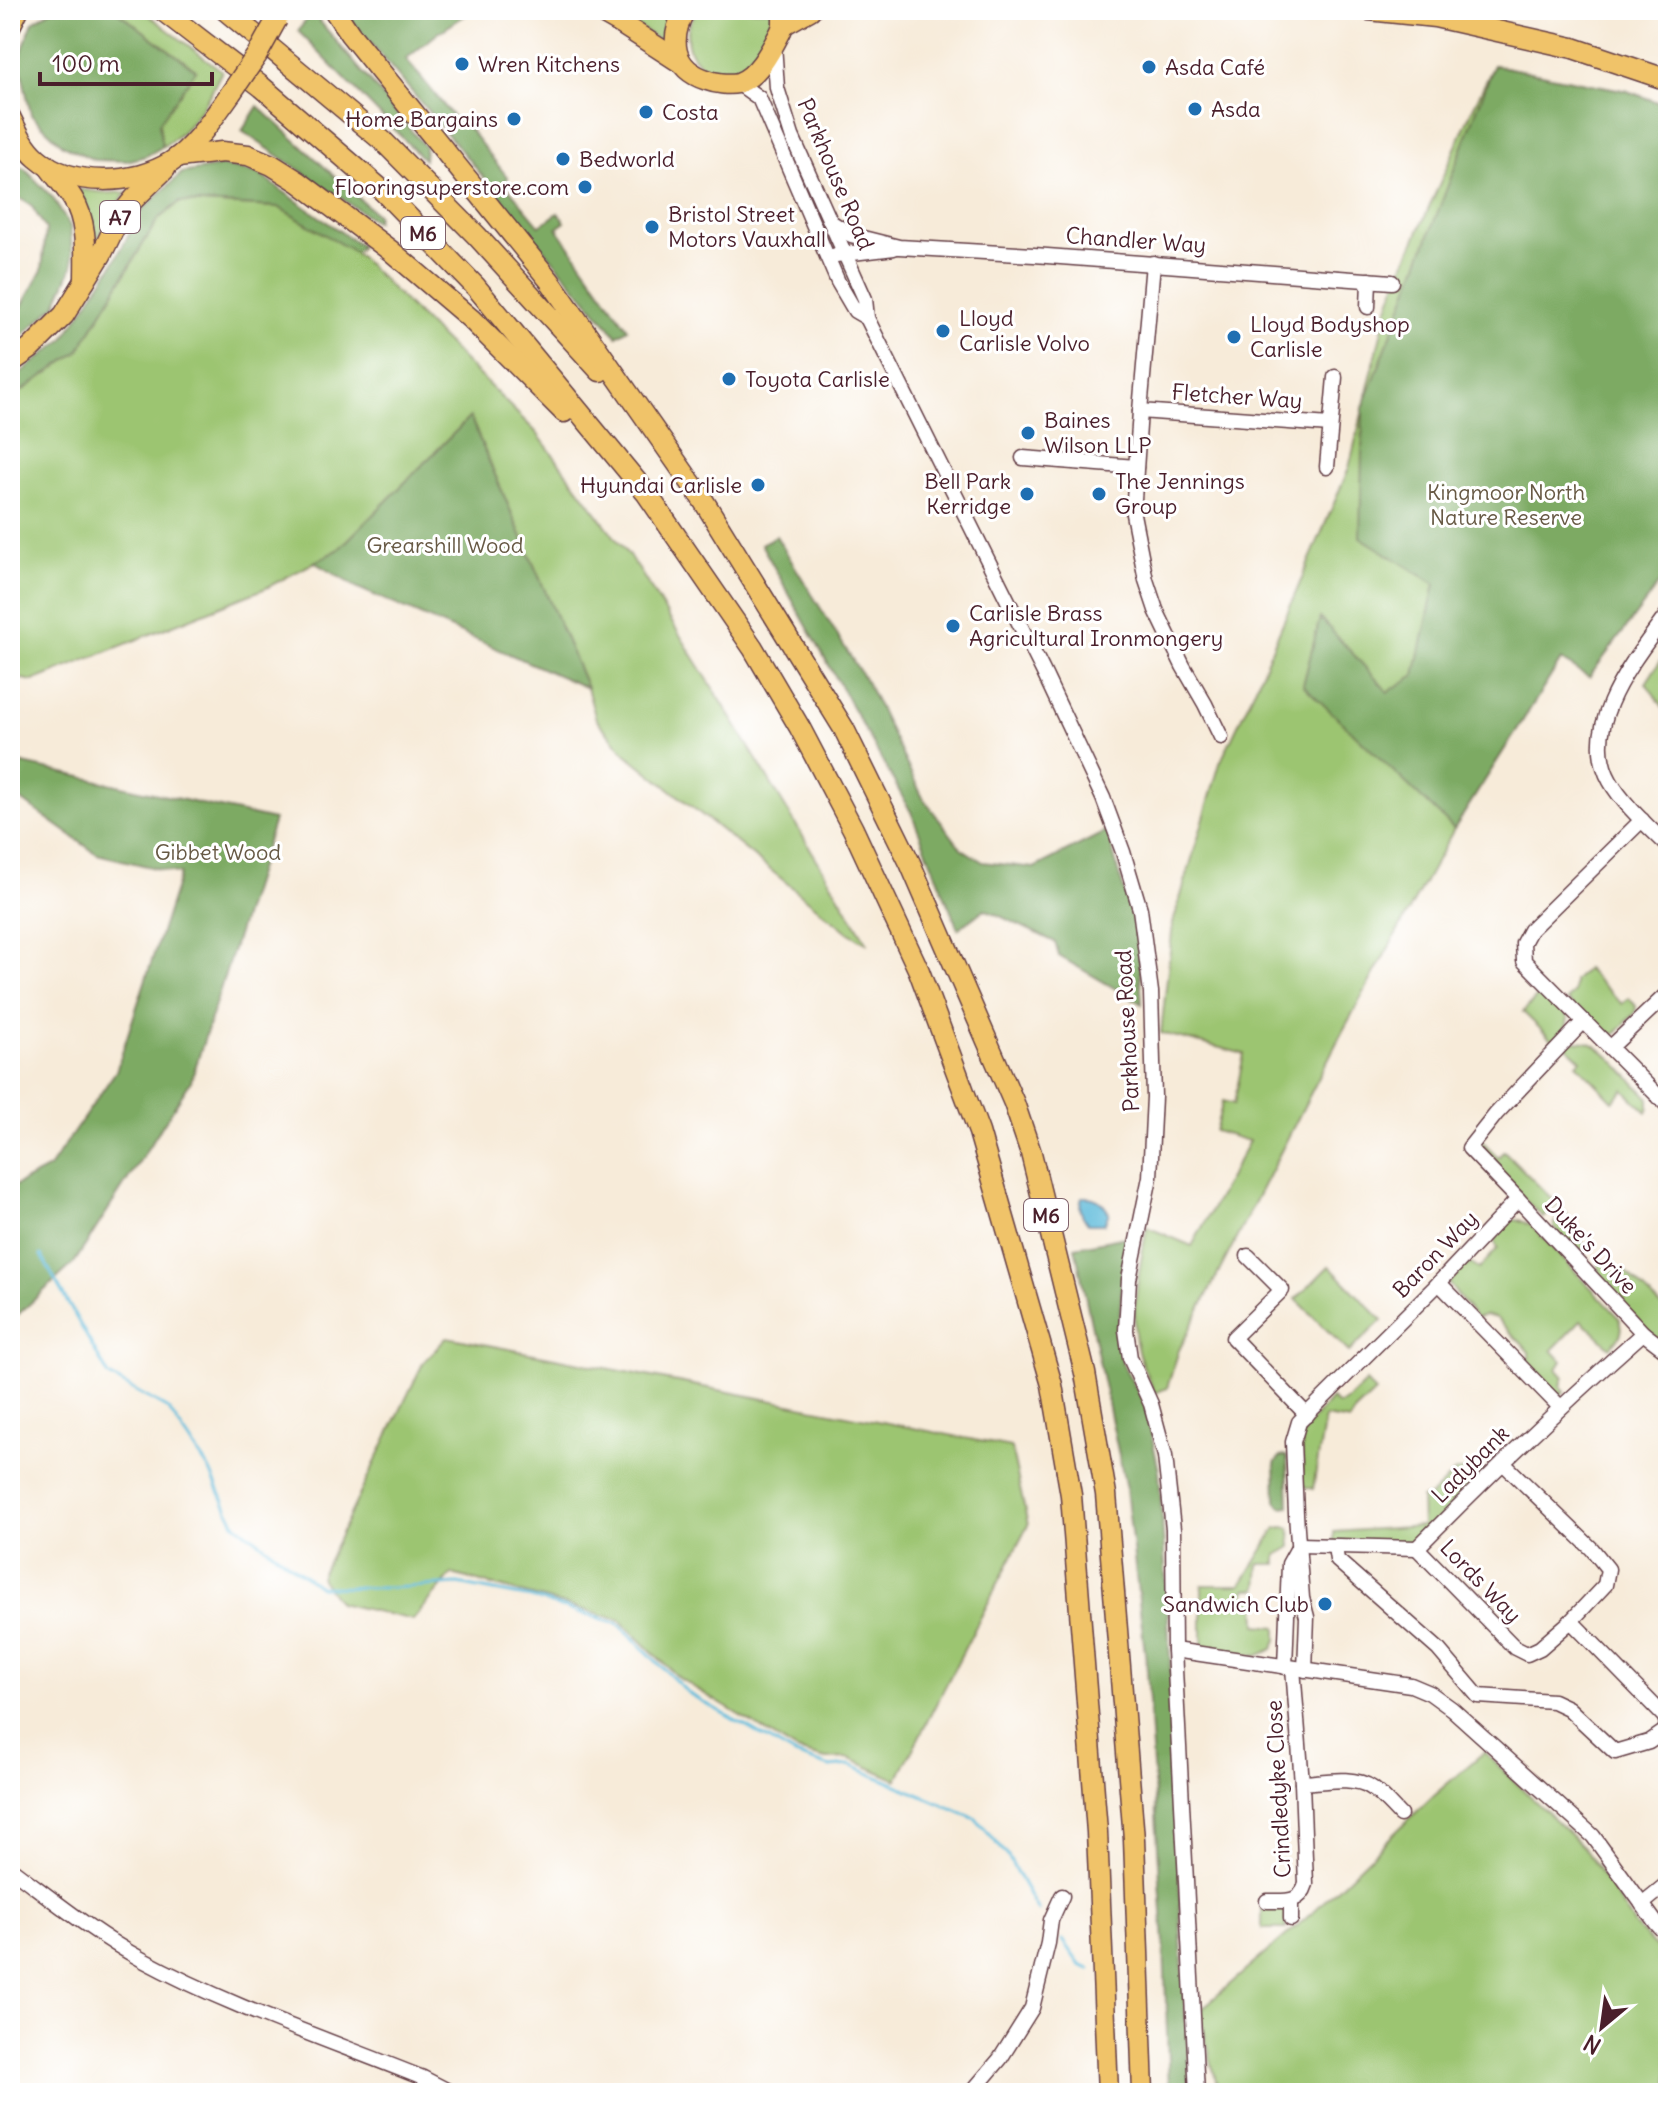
<svg xmlns="http://www.w3.org/2000/svg" width="1678" height="2103" font-family="Delius,sans-serif">
  <style>
    .green { fill: #9cc571; stroke: #73724e; stroke-width: 2 }
    .forest { fill: #7daa63; stroke: #646447; stroke-width: 2 }
    .water { fill: #5bbada; stroke: #526c82; stroke-width: 2 }
    .lines { fill: none; stroke-linecap: round; stroke-linejoin: round }
    .stream { stroke: #5bbada; stroke-width: 3 }
    .minor-casing { stroke: #643e45; stroke-width: 17 }
    .highway-casing { stroke: #643e45; stroke-width: 23 }
    .minor { stroke: #fff; stroke-width: 14 }
    .highway { stroke: #f0c369; stroke-width: 20 }
    .highway-bridge-casing { stroke: #643e45; stroke-width: 23; stroke-linecap: butt }
    .highway-bridge { stroke: #f0c369; stroke-width: 20 }
    .poi-dot { fill: #1f6fb2; stroke: #fff; stroke-width: 3 }
    .labels { text-anchor: middle; dominant-baseline: central; stroke-width: 6; stroke-linejoin: round; paint-order: stroke }
    .shield { fill: #fff; stroke: #80626b; stroke-width: 2 }
    .shield-label { font-size: 20px; font-weight: bold; fill: #4a1f2b }
    .poi-label { font-size: 22px; fill: #4a1f2b; stroke: #fff; text-anchor: start }
    .street-label { font-size: 22px; fill: #4a1f2b; stroke: #fff }
    .park-label { font-size: 22px; fill: #675944; stroke: #fff }
  </style>
  <rect width="100%" height="100%" fill="#fff"/>
  <filter id="ink" filterUnits="userSpaceOnUse"><feTurbulence type="fractalNoise" baseFrequency=".0125" numOctaves="2"/><feDisplacementMap in="SourceGraphic" scale="16" xChannelSelector="R" yChannelSelector="G"/><feConvolveMatrix kernelMatrix="1 2 1 2 8 2 1 2 1" color-interpolation-filters="sRGB"/></filter>
  <filter id="wash" filterUnits="userSpaceOnUse"><feTurbulence type="fractalNoise" baseFrequency=".006" numOctaves="4" result="noise"/><feDisplacementMap in="SourceGraphic" scale="32" xChannelSelector="R" yChannelSelector="G"/><feGaussianBlur stdDeviation="1.8" result="paint"/><feColorMatrix in="noise" values="0 0 0 0 0 0 0 0 0 0 0 0 0 0 0 0 0 1.4 0 .05"/><feComposite in="paint" operator="in"/></filter>
  <g filter="url(#wash)">
    <rect width="100%" height="100%" fill="#f7ebd9"/>
    <g class="green">
      <path d="M 115,10 L 142,10 L 222,71 C 207,101 192,130 162,147 L 159,123 L 196,70 Z"/>
      <path d="M 610,10 L 673,10 C 669,20 671,35 663,42 Z"/>
      <path d="M 698,10 L 774,10 C 773,27 769,36 760,50 C 728,99 661,57 698,10 Z"/>
      <path d="M 1494,65 L 1627,91 L 1668,106 L 1668,572 L 1589,677 L 1561,660 L 1454,829 L 1339,1038 L 1179,1350 L 1167,1388 L 1155,1393 C 1147,1375 1136,1354 1135,1333 C 1133,1298 1141,1261 1147,1227 L 1192,1246 L 1249,1141 L 1215,1131 L 1223,1101 L 1234,1104 L 1244,1054 L 1161,1033 L 1173,923 L 1220,763 L 1253,693 L 1349,468 L 1386,313 L 1399,276 L 1471,112 Z"/>
      <polygon points="75,189 108,193 127,192 107,218 92,253"/>
      <polygon points="180,202 278,207 356,253 536,432 638,568 723,704 868,944 849,933 625,753 596,719 587,688 470,417 338,550 266,588 33,681 17,678 10,681 10,399 78,352 158,219"/>
      <polygon points="1668,649 1668,714 1646,683"/>
      <path d="M 1586,969 L 1622,1004 L 1629,998 L 1636,1006 L 1635,1013 L 1615,1034 C 1595,1034 1580,1013 1567,1000 L 1574,992 L 1574,981 Z"/>
      <polygon points="1543,991 1563,1009 1568,1018 1566,1028 1553,1041 1523,1012"/>
      <path d="M 1571,1041 C 1578,1041 1584,1041 1590,1043 C 1608,1050 1634,1084 1649,1098 L 1649,1107 L 1647,1112 L 1624,1090 L 1613,1101 L 1577,1064 L 1581,1060 L 1565,1045 Z"/>
      <polygon points="1481,1140 1498,1157 1504,1151 1557,1204 1543,1217 1477,1155 1477,1145"/>
      <polygon points="1565,1212 1572,1220 1566,1226 1587,1247 1577,1251 1554,1228 1554,1224"/>
      <path d="M 1509,1220 L 1519,1220 L 1530,1224 L 1618,1316 C 1626,1330 1620,1338 1610,1347 L 1581,1320 L 1552,1350 L 1562,1361 L 1557,1369 L 1564,1377 L 1561,1386 L 1564,1392 L 1558,1396 L 1522,1364 L 1529,1358 L 1529,1352 L 1523,1345 L 1496,1318 L 1485,1315 L 1476,1318 L 1448,1283 L 1464,1265 L 1472,1264 L 1479,1269 L 1498,1248 L 1495,1243 L 1498,1229 Z"/>
      <polygon points="1601,1259 1617,1276 1624,1270 1668,1313 1668,1346 1653,1336 1598,1278 1598,1264"/>
      <polygon points="1329,1266 1382,1320 1349,1352 1296,1299"/>
      <polygon points="447,1337 1011,1447 1028,1525 897,1780 849,1758 826,1759 797,1751 679,1678 620,1620 452,1574 413,1620 339,1603 320,1577 423,1363"/>
      <polygon points="1366,1382 1375,1392 1355,1411 1349,1421 1325,1417 1313,1489 1303,1486 1302,1440 1304,1431 1331,1399 1338,1405 1345,1402"/>
      <polygon points="1456,1471 1487,1471 1414,1544 1334,1543 1334,1532 1422,1526 1421,1498 1430,1496"/>
      <polygon points="1284,1527 1290,1528 1291,1547 1277,1555 1277,1564 1259,1564 1257,1589 1246,1589 1246,1599 1256,1600 1257,1625 1277,1627 1277,1640 1273,1649 1257,1656 1202,1648 1202,1585 1241,1585 1276,1528"/>
      <polygon points="1484,1752 1583,1847 1636,1927 1668,1960 1668,2093 1219,2093 1199,2011 1312,1913 1433,1796"/>
      <polygon points="1262,1905 1283,1906 1286,1909 1286,1929 1262,1929"/>
    </g>
    <g class="forest">
      <polygon points="52,10 115,10 196,70 159,123 162,147 146,156 127,161 94,160 63,145 31,115 19,59 33,22"/>
      <polygon points="348,10 473,10 437,34 406,59 458,123 462,120 508,178 504,183 540,226 558,213 565,222 557,228 628,329 617,336 353,22"/>
      <polygon points="312,12 425,147 424,160 298,31"/>
      <polygon points="1494,65 1627,91 1668,106 1668,572 1589,677 1561,660 1454,829 1303,685 1320,618 1388,692 1415,675 1435,584 1360,537 1363,408"/>
      <polygon points="258,106 377,215 376,222 242,131"/>
      <polygon points="10,163 25,169 53,198 70,226 73,265 56,305 10,347 10,320 17,315 42,270 46,229 31,205 10,193"/>
      <polygon points="222,166 257,173 361,246 356,253 278,207 180,202 158,219 78,352 10,399 10,381 63,340 112,266 142,210 182,173"/>
      <polygon points="470,417 587,688 358,588 314,562 338,550"/>
      <polygon points="776,536 868,685 923,798 961,848 983,862 1034,868 1107,831 1138,940 1142,1004 1059,956 1055,942 985,909 958,929 911,812 761,544"/>
      <polygon points="10,761 274,820 191,1081 74,1263 10,1322 10,1188 49,1168 116,1071 180,874 97,854 10,792"/>
      <polygon points="1126,1237 1119,1325 1122,1363 1145,1405 1159,1471 1167,1599 1177,1797 1181,1938 1190,2093 1169,2093 1164,1944 1147,1670 1126,1489 1075,1247"/>
      <polygon points="1287,1456 1289,1506 1281,1507 1276,1501 1275,1463 1280,1457"/>
    </g>
    <path class="water" d="M 1082,1197 C 1096,1196 1102,1201 1109,1213 L 1104,1224 L 1088,1224 C 1081,1215 1078,1207 1082,1197 Z"/>
    <g class="lines">
      <g class="stream">
        <polyline points="41,1255 109,1376 168,1409 209,1469 234,1523 320,1587 390,1588 458,1584 531,1598 619,1624 688,1693 795,1755 830,1767 850,1765 976,1819 1007,1855 1038,1911"/>
        <polyline points="1062,1940 1080,1965 1090,1969"/>
      </g>
    </g>
  </g>
  <g filter="url(#ink)">
    <g class="lines">
      <g class="minor-casing">
        <g id="minor">
          <polyline points="774,44 777,88 792,136 865,299 867,318 1043,671 1103,798 1123,852 1140,909 1151,992 1154,1097 1150,1177 1129,1279 1126,1330 1130,1358 1151,1404 1165,1456 1173,1529 1174,1650 1197,2093"/>
          <polyline points="738,83 759,98 838,282 855,311 867,318"/>
          <polyline points="831,222 851,235 899,247 1034,255 1392,282"/>
          <polyline points="836,255 894,248"/>
          <polyline points="1153,263 1140,411 1133,514 1146,580 1156,610 1183,666 1205,704 1221,737"/>
          <polyline points="1368,307 1369,280"/>
          <polyline points="1140,411 1330,425"/>
          <polyline points="1023,458 1136,467"/>
          <polyline points="1327,467 1335,377"/>
          <path d="M 1668,613 C 1637,657 1578,724 1610,781 C 1622,803 1650,828 1668,846"/>
          <polyline points="1642,820 1530,930 1523,943 1524,961 1668,1106"/>
          <polyline points="1611,1047 1668,993"/>
          <polyline points="1518,1199 1643,1333 1668,1352"/>
          <polyline points="1248,1256 1282,1290 1233,1338 1307,1415"/>
          <polyline points="1439,1283 1560,1407"/>
          <path d="M 1300,1545 L 1417,1548 C 1490,1474 1565,1402 1643,1333"/>
          <polyline points="1335,1547 1337,1560 1438,1649 1478,1696 1553,1701 1568,1708 1615,1752 1649,1742 1665,1731 1667,1723 1664,1716 1571,1621"/>
          <polyline points="1417,1548 1515,1648 1527,1654 1540,1648 1571,1621 1605,1585 1608,1569 1592,1549 1503,1463"/>
          <polyline points="1174,1650 1411,1685 1430,1693 1452,1709 1593,1836 1656,1923 1668,1936"/>
          <polyline points="1285,1667 1289,1564 1299,1546"/>
          <polyline points="1305,1670 1307,1617 1302,1598 1296,1514 1293,1442 1299,1422 1433,1289 1518,1199 1469,1148 1496,1114 1584,1021"/>
          <path d="M 1302,1783 C 1322,1782 1354,1775 1372,1788 C 1382,1795 1391,1806 1400,1815"/>
          <path d="M 10,1868 C 52,1899 95,1934 141,1959 C 230,2007 329,2040 423,2078 L 452,2093"/>
          <path d="M 1267,1901 C 1285,1901 1300,1904 1306,1884 L 1302,1783 L 1293,1668"/>
          <polyline points="1642,1904 1668,1883"/>
          <polyline points="1291,1919 1291,1902"/>
          <polyline points="971,2093 1000,2059 1032,2008 1048,1943 1051,1920 1062,1896"/>
        </g>
      </g>
      <g class="highway-casing">
        <g id="highway">
          <polyline points="162,10 262,87 383,191 476,287 647,494 753,648 800,728 853,829 919,971 979,1132 1052,1385 1071,1495 1097,1832 1108,2093"/>
          <polyline points="225,10 384,142 477,236 600,371"/>
          <polyline points="334,10 350,34 550,281 703,500 844,729 910,863 1014,1103 1031,1153 1085,1373 1106,1494 1134,1839 1143,2093"/>
          <polyline points="597,10 623,25 680,62"/>
          <path d="M 685,10 C 669,39 672,69 707,80 C 715,83 728,85 738,83 C 758,77 772,48 781,31 L 783,25 L 783,10"/>
          <polyline points="1369,10 1435,17 1573,48 1668,80"/>
          <polyline points="783,25 810,10"/>
          <polyline points="10,26 18,10"/>
          <path d="M 10,117 C 17,131 25,148 37,158 C 71,188 135,185 171,162 C 195,147 215,115 231,93"/>
          <polyline points="178,157 222,152 248,155 272,165 299,182 391,251 471,319 564,412"/>
          <path d="M 49,167 C 57,178 66,188 73,199 C 88,223 85,254 85,281"/>
          <polyline points="10,363 30,349 64,315 101,255 120,216 134,199 165,169"/>
        </g>
      </g>
      <use href="#minor" class="minor"/>
      <use href="#highway" class="highway"/>
      <g class="highway-bridge-casing">
        <polyline id="highway-bridge" points="231,93 257,55 277,19"/>
      </g>
      <use href="#highway-bridge" class="highway-bridge"/>
    </g>
  </g>
  <g class="poi-dot">
    <circle cx="462" cy="64" r="8"/>
    <circle cx="1149" cy="67" r="8"/>
    <circle cx="1195" cy="109" r="8"/>
    <circle cx="646" cy="112" r="8"/>
    <circle cx="514" cy="119" r="8"/>
    <circle cx="563" cy="159" r="8"/>
    <circle cx="585" cy="187" r="8"/>
    <circle cx="652" cy="227" r="8"/>
    <circle cx="943" cy="331" r="8"/>
    <circle cx="1234" cy="337" r="8"/>
    <circle cx="729" cy="379" r="8"/>
    <circle cx="1028" cy="433" r="8"/>
    <circle cx="758" cy="485" r="8"/>
    <circle cx="1027" cy="494" r="8"/>
    <circle cx="1099" cy="494" r="8"/>
    <circle cx="953" cy="626" r="8"/>
    <circle cx="1325" cy="1604" r="8"/>
  </g>
  <g class="labels">
    <g class="shield">
      <rect x="100" y="201" width="40" height="32" rx="6"/>
      <rect x="401" y="217" width="44" height="32" rx="6"/>
      <rect x="1024" y="1199" width="44" height="32" rx="6"/>
    </g>
    <g class="shield-label">
      <text x="120" y="217">A7</text>
      <text x="423" y="233">M6</text>
      <text x="1046" y="1215">M6</text>
    </g>
    <g class="poi-label">
      <text x="478" y="64">Wren Kitchens</text>
      <text x="1165" y="67">Asda Café</text>
      <text x="1211" y="109">Asda</text>
      <text x="662" y="112">Costa</text>
      <text x="498" y="119" text-anchor="end">Home Bargains</text>
      <text x="579" y="159">Bedworld</text>
      <text x="569" y="187" text-anchor="end">Flooringsuperstore.com</text>
      <text x="668" y="214">Bristol Street<tspan x="668" dy="25">Motors Vauxhall</tspan></text>
      <text x="959" y="318">Lloyd<tspan x="959" dy="25">Carlisle Volvo</tspan></text>
      <text x="1250" y="324">Lloyd Bodyshop<tspan x="1250" dy="25">Carlisle</tspan></text>
      <text x="745" y="379">Toyota Carlisle</text>
      <text x="1044" y="420">Baines<tspan x="1044" dy="25">Wilson LLP</tspan></text>
      <text x="1011" y="481" text-anchor="end">Bell Park<tspan x="1011" dy="25">Kerridge</tspan></text>
      <text x="1115" y="481">The Jennings<tspan x="1115" dy="25">Group</tspan></text>
      <text x="742" y="485" text-anchor="end">Hyundai Carlisle</text>
      <text x="969" y="613">Carlisle Brass<tspan x="969" dy="25">Agricultural Ironmongery</tspan></text>
      <text x="1309" y="1604" text-anchor="end">Sandwich Club</text>
    </g>
    <g class="street-label">
      <text transform="translate(836 174) rotate(67)">Parkhouse Road</text>
      <text transform="translate(1136 240) rotate(4)">Chandler Way</text>
      <text transform="translate(1237 396) rotate(4)">Fletcher Way</text>
      <text transform="translate(1127 1031) rotate(-93)">Parkhouse Road</text>
      <text transform="translate(1591 1245) rotate(47)">Duke's Drive</text>
      <text transform="translate(1435 1254) rotate(-46)">Baron Way</text>
      <text transform="translate(1470 1464) rotate(-45)">Ladybank</text>
      <text transform="translate(1481 1581) rotate(46)">Lords Way</text>
      <text transform="translate(1278 1789) rotate(-93)">Crindledyke Close</text>
    </g>
    <g class="park-label">
      <text x="1506" y="492">Kingmoor North<tspan x="1506" dy="25">Nature Reserve</tspan></text>
      <text x="445" y="545">Grearshill Wood</text>
      <text x="218" y="852">Gibbet Wood</text>
    </g>
  </g>
  <rect width="1678" height="2103" fill="none" stroke="#fff" stroke-width="40"/>
  <g transform="translate(1602 2027) rotate(209)" stroke="#ffffff" stroke-width="6" paint-order="stroke">
  <path d="M0-6L14 30L0 20L-14 30Z" fill="#4a1f2b"/>
  <text y="-12" font-size="22" font-weight="bold" text-anchor="middle" fill="#4a1f2b">N</text>
  </g>
  <path d="M40 72v12h172v-12" fill="none" stroke="#4a1f2b" stroke-width="4"/>
  <text x="52" y="72" font-size="24" fill="#4a1f2b" stroke="#ffffff" stroke-width="6" paint-order="stroke">100 m</text>
</svg>
